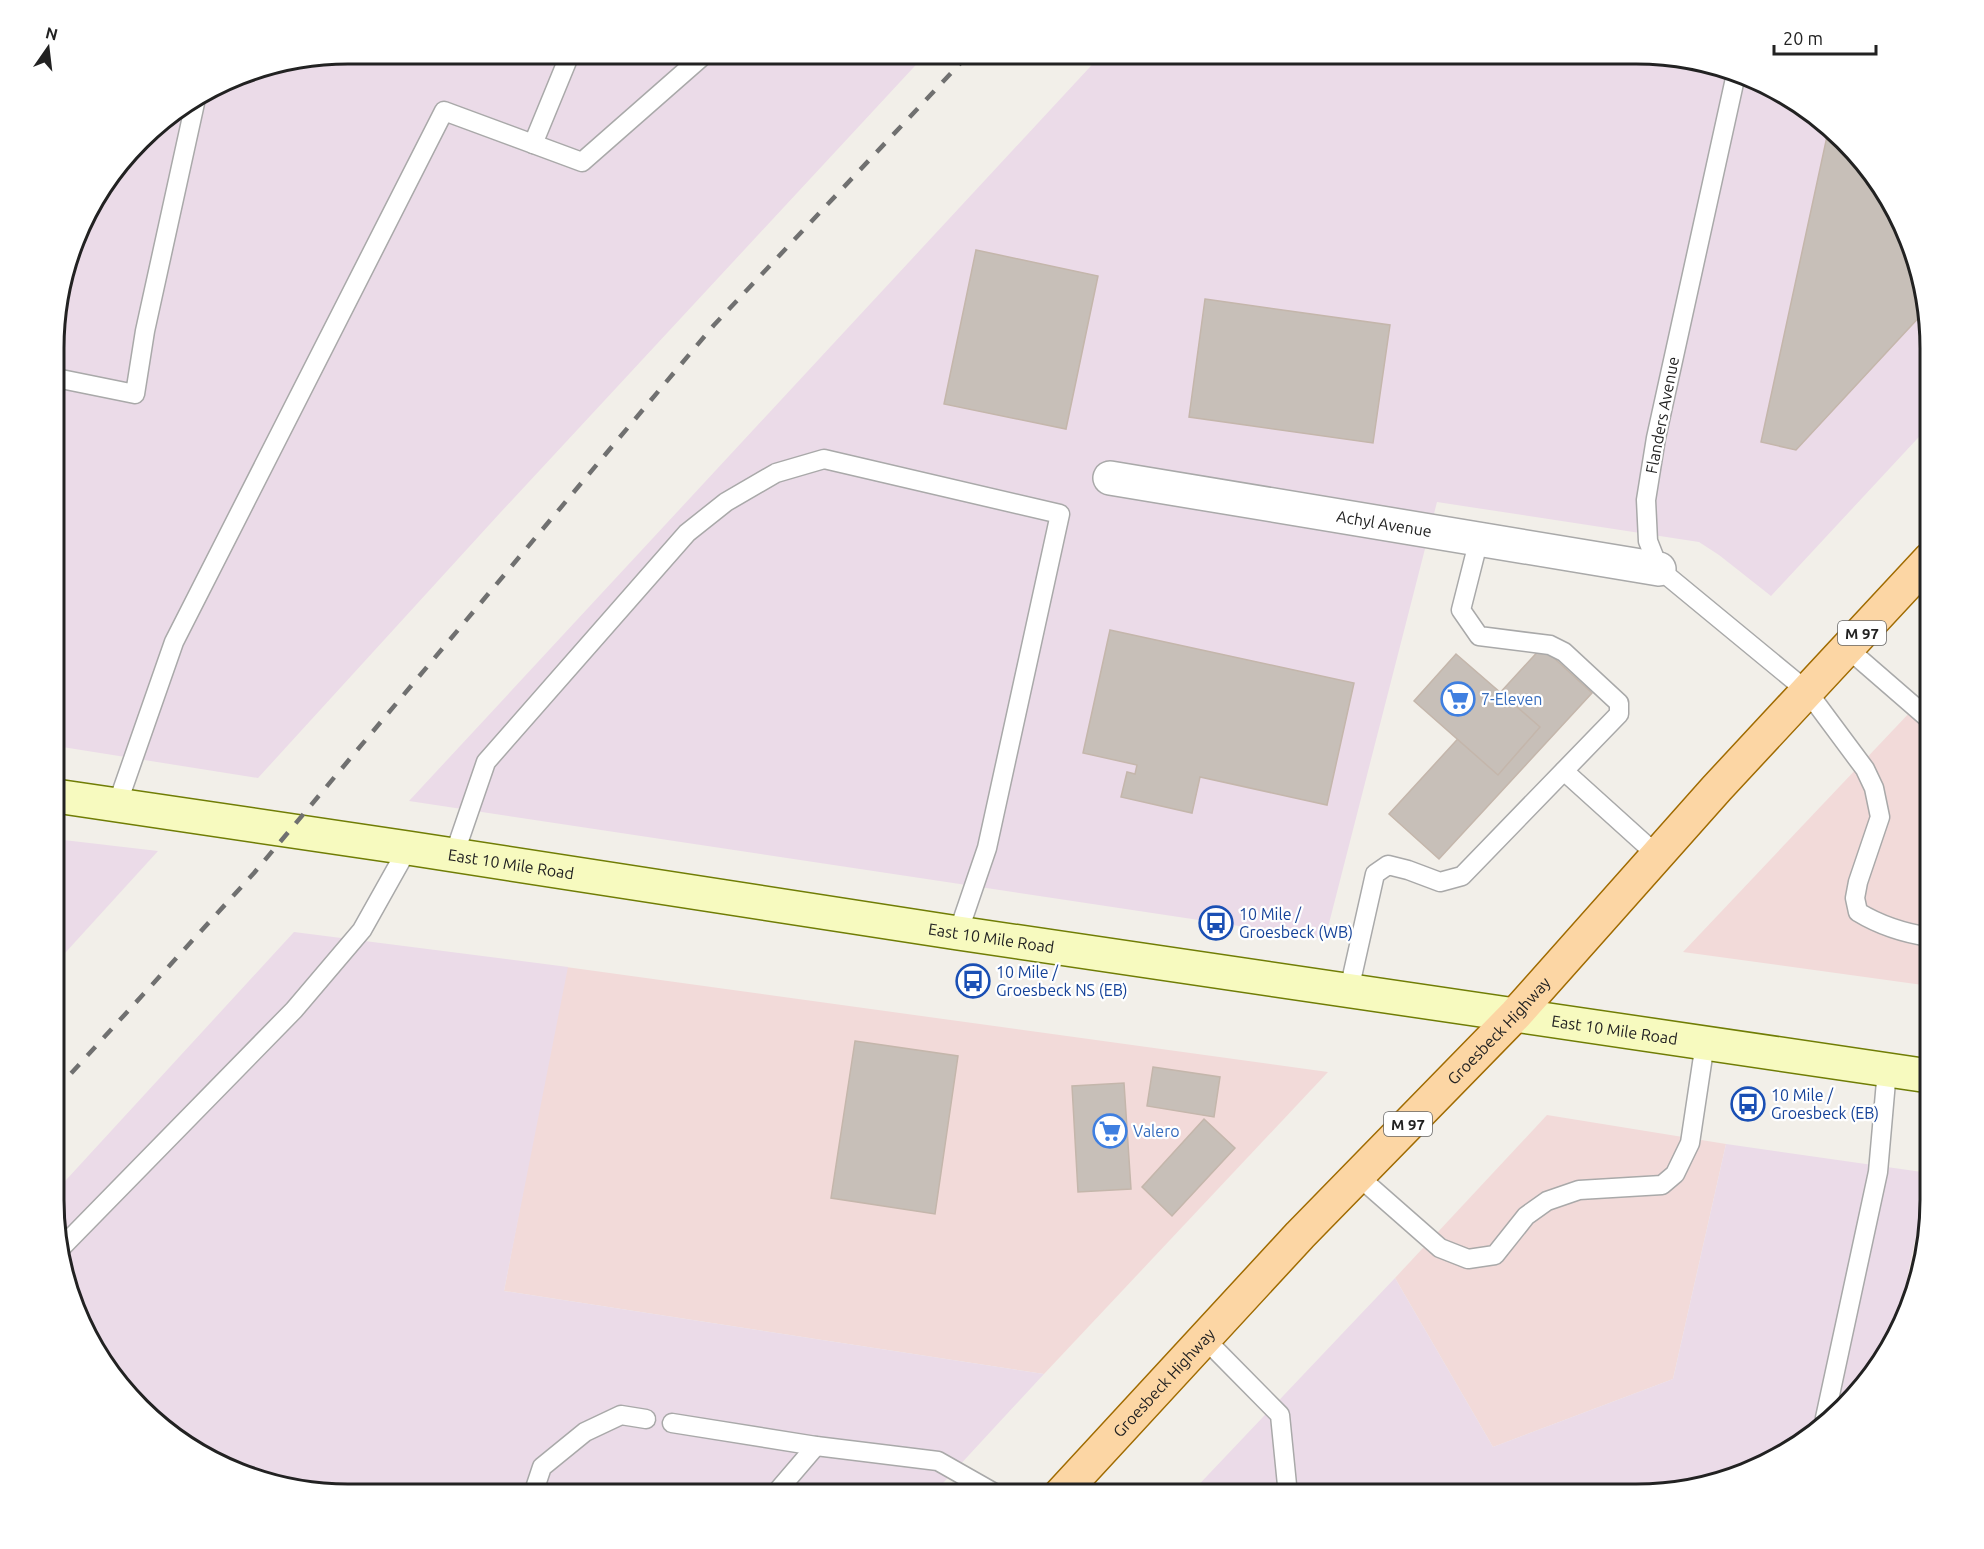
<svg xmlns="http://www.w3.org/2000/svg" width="1984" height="1549" font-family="Ubuntu,sans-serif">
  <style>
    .commercial { fill: #f2dad9 }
    .industrial { fill: #ebdbe8 }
    .building { fill: #c7bfb8; stroke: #c4b6ab; stroke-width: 1.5 }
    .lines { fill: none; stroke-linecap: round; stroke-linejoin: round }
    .service-casing { stroke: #a9a9a9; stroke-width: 21 }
    .minor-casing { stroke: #a9a9a9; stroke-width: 36 }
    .secondary-casing { stroke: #707d05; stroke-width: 36 }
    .primary-casing { stroke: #a06b00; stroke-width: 36 }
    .service { stroke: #fff; stroke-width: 18 }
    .minor { stroke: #fff; stroke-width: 33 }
    .secondary { stroke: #f7fabf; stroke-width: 33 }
    .primary { stroke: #fcd6a4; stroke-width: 33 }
    .rail { stroke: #707070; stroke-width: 4.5; stroke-dasharray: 12 12; stroke-linecap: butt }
    .labels { text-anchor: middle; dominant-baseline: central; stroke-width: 4.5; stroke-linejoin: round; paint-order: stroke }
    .shield { fill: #fff; stroke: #646464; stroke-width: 1.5 }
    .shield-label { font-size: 15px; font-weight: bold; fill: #222 }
    .street-label { font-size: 16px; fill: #222; stroke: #fff }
    .shop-label { font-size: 16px; fill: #366cbe; stroke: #fff; text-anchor: start }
    .transit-label { font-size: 16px; fill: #164399; stroke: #fff; text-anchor: start }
    .rim { fill: none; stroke: #222; stroke-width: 3 }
  </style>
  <rect width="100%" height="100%" fill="#f2efe9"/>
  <g class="commercial">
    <polygon points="1930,691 1930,986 1683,952"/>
    <polygon points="566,967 1328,1072 1044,1374 504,1291"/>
    <polygon points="1547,1115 1726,1144 1673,1379 1493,1447 1395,1278"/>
    <polygon points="1929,1180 1929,1220 1907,1314 1896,1332"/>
  </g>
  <g class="industrial">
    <polygon points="349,54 926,54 500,513 258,778 56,746 56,350 82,236 93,202 155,127 254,70"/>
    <polygon points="1102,54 1654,55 1749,77 1830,127 1907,235 1930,348 1930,425 1771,596 1719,555 1699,542 1437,502 1325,939 409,801"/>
    <polygon points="55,839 158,851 55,964"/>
    <polygon points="294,932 568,967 504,1291 1044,1374 932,1495 330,1494 235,1472 154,1422 85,1331 55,1220 55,1192"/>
    <polygon points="1726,1144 1929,1173 1896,1332 1857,1395 1749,1472 1635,1495 1189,1495 1395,1278 1493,1447 1673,1379"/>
  </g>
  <g class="building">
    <polygon points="1829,127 1907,235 1923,313 1796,450 1761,442"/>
    <polygon points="976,250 1098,276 1066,429 944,404"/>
    <polygon points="1205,299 1390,325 1373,443 1189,417"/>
    <polygon points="1110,630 1354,683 1327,805 1200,777 1192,813 1121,797 1127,772 1135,774 1137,765 1083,753"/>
    <polygon points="1542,647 1592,693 1439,859 1389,814"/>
    <polygon points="1456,654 1540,727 1498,775 1414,701"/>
    <polygon points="855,1041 958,1056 935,1214 831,1198"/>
    <polygon points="1153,1067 1220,1077 1214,1117 1147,1106"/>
    <polygon points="1124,1083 1131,1189 1078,1192 1072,1086"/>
    <polygon points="1204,1119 1235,1148 1172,1216 1142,1187"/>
  </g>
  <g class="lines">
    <g class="service-casing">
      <g id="service">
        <path d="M 1736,74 L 1656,438 L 1646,500 L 1648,541 L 1659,569 L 1807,691 L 1865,769 L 1874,788 L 1880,817 L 1858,882 L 1855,898 L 1858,912 C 1881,926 1903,933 1930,937"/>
        <polyline points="533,144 570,54"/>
        <polyline points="56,378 135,394 145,331 195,103"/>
        <polyline points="1847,648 1930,720"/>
        <polyline points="1564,771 1657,855"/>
        <polyline points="117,805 174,642 444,111 582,162 705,54"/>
        <polyline points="454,855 486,762 687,533 726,502 776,473 824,459 1060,514 987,848 958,933"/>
        <polyline points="1349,990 1375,874 1388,865 1408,870 1440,882 1462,876 1619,714 1619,703 1564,652 1550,645 1479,636 1461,610 1479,539"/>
        <polyline points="1358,1176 1440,1248 1468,1259 1495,1255 1526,1216 1547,1201 1579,1190 1662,1185 1675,1174 1690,1143 1705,1043"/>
        <polyline points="62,1247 294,1010 362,930 408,848"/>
        <polyline points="1205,1339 1280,1415 1288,1495"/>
        <polyline points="1825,1418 1878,1172 1887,1070"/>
        <polyline points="672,1423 816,1446 938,1461 998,1495"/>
        <polyline points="533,1494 542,1467 585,1432 621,1415 646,1419"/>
        <polyline points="774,1495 816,1446"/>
      </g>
    </g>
    <g class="minor-casing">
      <g id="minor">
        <path id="s1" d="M 1110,478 L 1659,569"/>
      </g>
    </g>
    <g class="secondary-casing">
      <g id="secondary">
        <path id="s2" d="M 56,796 L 408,848 L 958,933 L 1929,1076"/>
      </g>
    </g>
    <g class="primary-casing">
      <g id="primary">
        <path id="s3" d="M 1060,1495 L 1300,1235 L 1516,1014 L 1717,788 L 1930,559"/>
      </g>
    </g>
    <use href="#service" class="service"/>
    <use href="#minor" class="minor"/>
    <use href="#secondary" class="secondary"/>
    <use href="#primary" class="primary"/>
    <polyline class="rail" points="55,1091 254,873 714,325 969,54"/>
  </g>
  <defs>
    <g id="supermarket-ring" transform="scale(1.725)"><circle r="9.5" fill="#fff" stroke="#3f7fe0" stroke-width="1.5"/><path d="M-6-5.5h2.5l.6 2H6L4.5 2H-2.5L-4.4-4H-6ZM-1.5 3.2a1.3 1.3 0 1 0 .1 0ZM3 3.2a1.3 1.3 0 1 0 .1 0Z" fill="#3f7fe0"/></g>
    <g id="bus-ring" transform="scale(1.725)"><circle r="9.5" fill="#fff" stroke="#1a4fb4" stroke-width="1.5"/><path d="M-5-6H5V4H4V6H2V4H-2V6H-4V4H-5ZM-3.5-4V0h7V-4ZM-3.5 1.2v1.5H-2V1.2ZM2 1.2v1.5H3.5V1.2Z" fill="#1a4fb4"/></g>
  </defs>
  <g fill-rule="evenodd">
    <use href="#supermarket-ring" x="1458" y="699"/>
    <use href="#bus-ring" x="1216" y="923"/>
    <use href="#bus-ring" x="973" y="981"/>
    <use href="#bus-ring" x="1748" y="1104"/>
    <use href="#supermarket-ring" x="1110" y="1131"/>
  </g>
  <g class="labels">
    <g class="shield">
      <rect x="1838" y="621" width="48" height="24" rx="4.5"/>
      <rect x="1384" y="1112" width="48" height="24" rx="4.5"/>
    </g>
    <g class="shield-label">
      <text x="1862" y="633">M 97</text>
      <text x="1408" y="1124">M 97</text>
    </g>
    <g class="street-label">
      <text transform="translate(1662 415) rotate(-79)">Flanders Avenue</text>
      <text stroke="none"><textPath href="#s1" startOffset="278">Achyl Avenue</textPath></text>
      <text stroke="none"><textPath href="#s2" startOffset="460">East 10 Mile Road</textPath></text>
      <text stroke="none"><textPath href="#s2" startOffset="946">East 10 Mile Road</textPath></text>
      <text stroke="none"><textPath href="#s2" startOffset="1576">East 10 Mile Road</textPath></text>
      <text stroke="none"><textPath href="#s3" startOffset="639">Groesbeck Highway</textPath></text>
      <text stroke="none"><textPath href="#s3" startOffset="153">Groesbeck Highway</textPath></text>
    </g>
    <g class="shop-label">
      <text x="1481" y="699">7-Eleven</text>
      <text x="1133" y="1131">Valero</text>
    </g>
    <g class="transit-label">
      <text x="1239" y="914">10 Mile /<tspan x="1239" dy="18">Groesbeck (WB)</tspan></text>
      <text x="996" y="972">10 Mile /<tspan x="996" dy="18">Groesbeck NS (EB)</tspan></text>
      <text x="1771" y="1095">10 Mile /<tspan x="1771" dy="18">Groesbeck (EB)</tspan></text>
    </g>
  </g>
  <path d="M0 0H1984V1549H0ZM348 64H1636A284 284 0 0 1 1920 348V1200A284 284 0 0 1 1636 1484H348A284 284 0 0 1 64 1200V348A284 284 0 0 1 348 64Z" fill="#fff" fill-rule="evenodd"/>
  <path class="rim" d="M348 64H1636A284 284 0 0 1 1920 348V1200A284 284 0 0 1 1636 1484H348A284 284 0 0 1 64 1200V348A284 284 0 0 1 348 64Z"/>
  <g transform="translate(48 48) rotate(14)" stroke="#ffffff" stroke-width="4.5" paint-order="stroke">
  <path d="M0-4.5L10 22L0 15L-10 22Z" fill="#222222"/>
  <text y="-9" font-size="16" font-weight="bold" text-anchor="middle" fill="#222222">N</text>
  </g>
  <path d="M1774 45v9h102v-9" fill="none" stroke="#222222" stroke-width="3"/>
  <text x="1783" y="45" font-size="18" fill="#222222" stroke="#ffffff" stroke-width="4.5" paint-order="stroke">20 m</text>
</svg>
